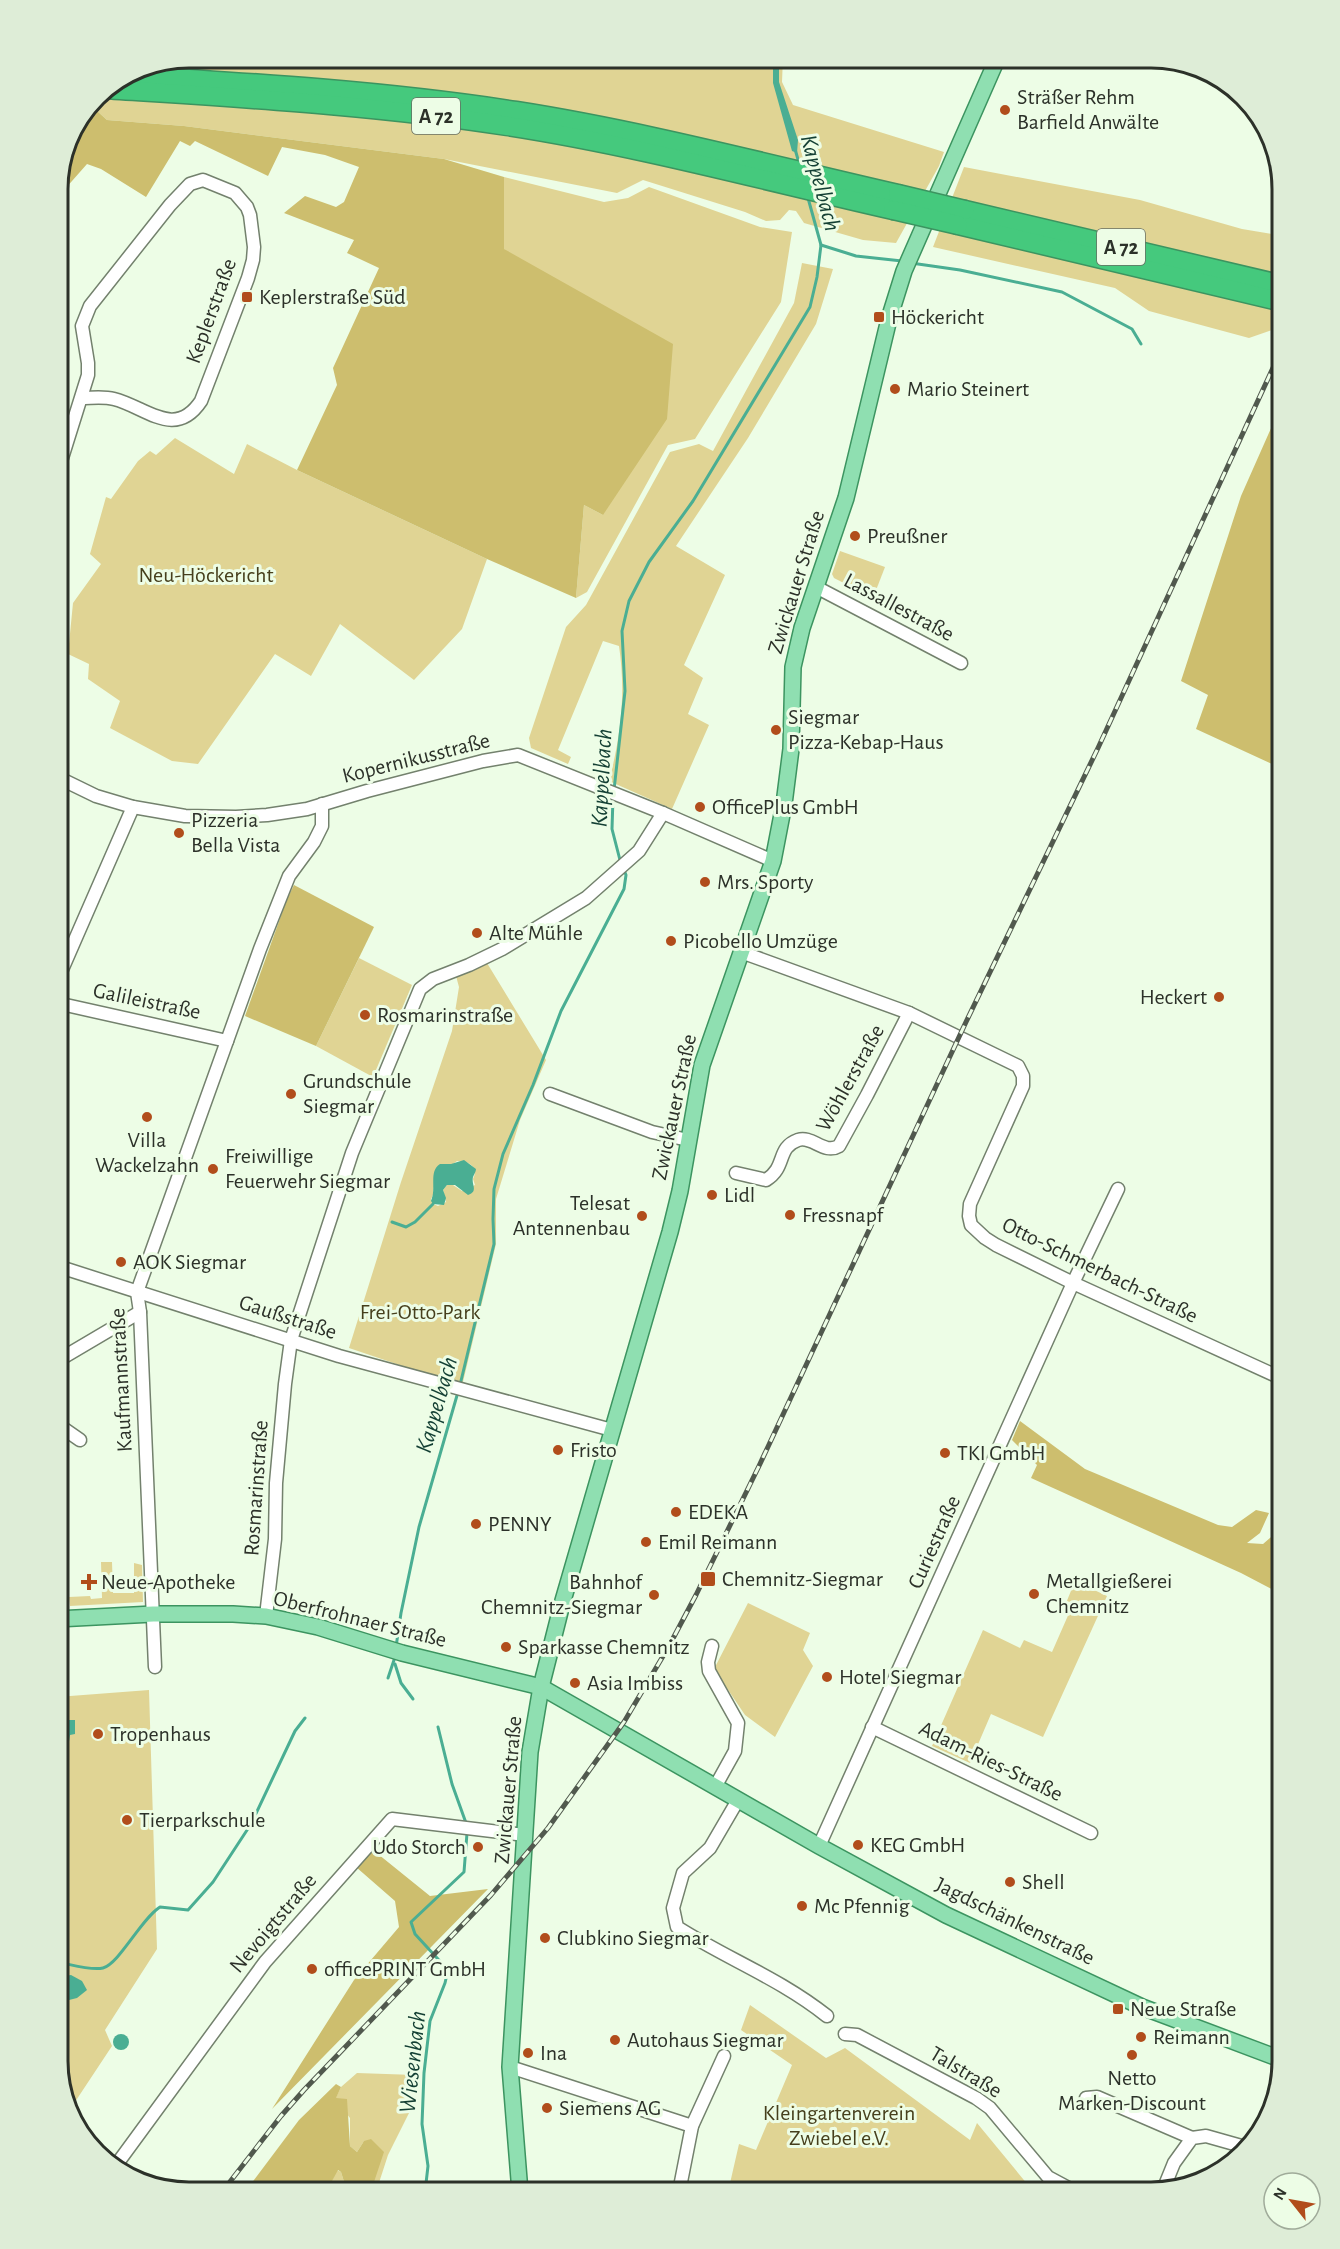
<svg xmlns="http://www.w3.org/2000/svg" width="1340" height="2249" font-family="'Alegreya Sans',sans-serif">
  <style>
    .green { fill: #e0d494; fill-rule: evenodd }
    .forest { fill: #cdbe6e }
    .water { fill: #4aae93 }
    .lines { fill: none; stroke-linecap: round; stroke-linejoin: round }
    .stream { stroke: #4aae93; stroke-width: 3 }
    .minor-casing { stroke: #73816d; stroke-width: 15 }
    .major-casing { stroke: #3c9460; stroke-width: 18 }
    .highway-casing { stroke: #3c9460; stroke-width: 21 }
    .minor { stroke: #fff; stroke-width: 12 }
    .major { stroke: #8fdfb1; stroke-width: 15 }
    .highway { stroke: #45c97d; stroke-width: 18 }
    .rail-casing { stroke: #51594e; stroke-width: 5 }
    .rail { stroke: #edfde6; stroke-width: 3; stroke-dasharray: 9; stroke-linecap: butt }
    .highway-bridge-casing { stroke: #3c9460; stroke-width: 21; stroke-linecap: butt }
    .highway-bridge { stroke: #45c97d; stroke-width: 18 }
    .poi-dot { fill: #b14d1b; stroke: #edfde6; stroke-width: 2 }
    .labels { text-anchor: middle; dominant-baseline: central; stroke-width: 6; stroke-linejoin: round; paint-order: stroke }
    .shield { fill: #edfde6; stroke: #666e62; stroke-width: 1.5 }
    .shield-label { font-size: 21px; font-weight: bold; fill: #2c3129 }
    .poi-label { font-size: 22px; fill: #2c3129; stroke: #edfde6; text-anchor: start }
    .street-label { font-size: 22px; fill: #2c3129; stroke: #edfde6 }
    .park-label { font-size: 22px; fill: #463f1c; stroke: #edfde6 }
    .water-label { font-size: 24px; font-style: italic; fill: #133f33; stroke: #edfde6 }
    .rim { fill: none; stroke: #2c3129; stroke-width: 3 }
  </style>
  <rect width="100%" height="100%" fill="#edfde6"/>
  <g class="green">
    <polygon points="188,57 550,57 561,59 607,60 783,57 782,82 793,105 944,152 939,166 896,243 863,240 804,223 796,211 789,210 780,220 766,221 745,212 643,180 617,193 444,159 184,126 107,120 96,110 86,110 96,95 138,67"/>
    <polygon points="964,167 1140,200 1242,229 1283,236 1283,312 1275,329 1249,338 1149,311 1115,288 933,247"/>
    <polygon points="504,177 604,202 628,198 649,187 760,227 792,232 781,302 695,439 668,445 587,592 576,598 584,505 603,515 504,249"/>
    <path d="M 802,263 L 833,269 L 816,324 L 748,438 L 676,546 L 725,575 L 684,665 L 703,678 L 688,714 L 709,725 L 672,809 L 609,781 C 621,736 626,692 619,646 L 603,641 L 558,750 L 571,757 L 568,764 L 531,748 L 529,738 L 566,627 L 586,605 L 670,452 L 699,444 L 713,451 L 794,303 Z"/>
    <polygon points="175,438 234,474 247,444 297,470 487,559 462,629 414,680 340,624 311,676 275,654 198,764 172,761 110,728 120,701 88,679 89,664 68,654 73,603 101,564 90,554 106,497 111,499 138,461 150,451 156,455"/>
    <polygon points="840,551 885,567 873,598 834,578 832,574"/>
    <polygon points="359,958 412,985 373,1077 316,1046"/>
    <path d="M 487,963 L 546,1060 L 520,1120 L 496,1199 L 496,1244 L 462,1386 L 349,1348 L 401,1182 L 452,1031 L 459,987 L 456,976 ZM 457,1161 C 469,1161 479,1167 473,1179 L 475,1185 L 462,1191 L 453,1185 L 447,1185 L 443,1190 L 446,1202 L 438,1206 L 433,1204 L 431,1199 C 435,1193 432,1190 435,1184 C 440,1174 449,1167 457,1161 Z"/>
    <polygon points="101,1562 112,1562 113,1593 134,1593 134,1563 142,1565 143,1602 70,1606 69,1597 90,1596 91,1599 102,1598"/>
    <polygon points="1075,1581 1107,1596 1043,1737 991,1714 970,1763 932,1746 983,1630 1020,1648 1024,1640 1052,1652 1070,1611 1064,1608"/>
    <polygon points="748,1603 810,1633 803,1650 813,1666 775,1737 745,1715 714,1669"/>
    <polygon points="149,1690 157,1949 105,2030 112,2046 69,2111 57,2061 57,1766 61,1763 57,1758 57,1697"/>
    <polygon points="750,2005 826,2058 845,2048 970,2140 977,2123 1028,2185 1018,2192 728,2192 739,2144 756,2150 792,2065 741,2030"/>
    <polygon points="357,2073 415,2075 410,2111 388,2155 376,2192 326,2192 337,2170 341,2172 346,2188 364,2141 357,2152 350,2146 350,2118 335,2099 341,2087"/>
  </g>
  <g class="forest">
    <polygon points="86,110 96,110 107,120 184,126 444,159 504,177 504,249 673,344 667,419 603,515 584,505 576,598 487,559 297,470 337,385 333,368 379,268 347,253 354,240 284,213 305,196 336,207 344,202 359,167 325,155 282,147 268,176 195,141 190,146 180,141 146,197 101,169 87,164 57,198 57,180 67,138"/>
    <polygon points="1283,401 1283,769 1196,729 1208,695 1181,681 1241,496"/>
    <polygon points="294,885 374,927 316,1046 245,1016 287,899"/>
    <polygon points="1020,1421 1085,1469 1218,1525 1232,1527 1256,1510 1269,1513 1260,1533 1247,1543 1263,1544 1278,1531 1283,1534 1283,1595 1241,1573 1031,1478 1037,1465 1012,1440"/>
    <polygon points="373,1850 430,1896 488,1889 272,2109 354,1980 399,1927 395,1901 356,1867"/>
    <polygon points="336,2084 341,2087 336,2098 347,2099 350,2146 357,2152 364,2141 371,2139 384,2152 374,2182 346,2188 341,2172 338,2170 326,2192 245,2192 299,2120"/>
  </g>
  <g class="water">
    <polygon points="773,57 779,57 779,82 798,140 797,153 792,151 773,83"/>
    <path d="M 464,1160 L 476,1169 C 476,1172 474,1174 473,1177 C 471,1185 479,1191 468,1195 L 455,1185 L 447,1185 L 443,1190 L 446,1198 L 444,1205 L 433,1204 L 431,1201 C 437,1188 428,1172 440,1164 L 451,1164 Z"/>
    <path d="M 67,1720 L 75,1720 L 75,1734 L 70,1735 L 68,1748 L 59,1740 C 58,1731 60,1726 67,1720 Z"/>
    <polygon points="71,1975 82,1981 87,1990 77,1998 57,2003 57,1977"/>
    <circle cx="121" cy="2042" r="8"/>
  </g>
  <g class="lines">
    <g class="stream">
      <polyline points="795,149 799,163"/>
      <polyline points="821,245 856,256 902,261"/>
      <polyline points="911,263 960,270 1062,292 1132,329 1141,344"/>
      <polyline points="1273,551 1283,559"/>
      <polyline points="614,790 625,691 622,631 629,601 649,562 693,501 810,307 817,277 821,245 808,198"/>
      <polyline points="613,797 612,829 621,864"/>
      <polyline points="392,1222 406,1227 415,1222 433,1204"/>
      <polyline points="460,1385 494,1244 493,1219 494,1189 503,1154 533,1085 561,1011 624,889 626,875 624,870"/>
      <polyline points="396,1647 401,1613 419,1527 458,1392"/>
      <polyline points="395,1664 401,1683 413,1699"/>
      <polyline points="388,1678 395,1657"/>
      <polyline points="438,1727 452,1784 466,1823"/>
      <path d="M 57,1962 C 70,1964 90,1971 103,1968 C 119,1964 141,1919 160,1907 L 188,1910 L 213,1882 L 251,1824 L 295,1731 L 305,1718"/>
      <polyline points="425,2192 428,2166 422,2124 424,2073 430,2021 445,1983 448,1970 415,1934 411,1922 464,1872 467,1833"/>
    </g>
    <g class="minor-casing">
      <g id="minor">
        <path d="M 57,474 L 88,375 L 88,363 L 82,326 L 90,306 L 170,205 L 190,184 L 203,180 L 235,193 L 247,207 L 250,215 L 254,247 L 253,260 L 248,278 L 201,401 C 175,440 146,407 114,399 C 103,396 92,398 81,398"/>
        <polyline points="816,587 961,663"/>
        <polyline points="57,777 96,796 133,807 185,816 236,817 267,815 307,809 367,791 483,761 518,755 663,813 773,861"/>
        <polyline points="741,952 909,1013 1018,1066 1023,1076 1023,1086 970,1204 969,1216 971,1225 985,1238 996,1245 1073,1283 1283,1379"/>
        <polyline points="57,981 133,807"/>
        <polyline points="57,1003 227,1041"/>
        <polyline points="550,1094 652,1132 688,1140"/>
        <path d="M 736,1173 L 766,1180 C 787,1167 776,1148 798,1140 C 812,1135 824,1155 839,1146 L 867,1095 L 909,1013"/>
        <polyline points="57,1266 339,1356 612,1430"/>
        <polyline points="57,1361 140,1312"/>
        <polyline points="57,1424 80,1440"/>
        <polyline points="266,1616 275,1539 276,1483 285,1384 291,1340 352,1153 420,989 433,979 469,965 502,949 586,898 639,851 663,813"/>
        <polyline points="712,1646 708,1662 709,1671 738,1723 735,1751 715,1787"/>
        <polyline points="155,1667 140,1312 137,1292 260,949 289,876 314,842 322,826 322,804"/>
        <polyline points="872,1727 1091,1833"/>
        <path d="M 738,1800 L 710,1848 L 683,1873 L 673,1908 L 677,1927 C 727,1959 779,1978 827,2016"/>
        <polyline points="819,1846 1073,1283 1118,1189"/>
        <polyline points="845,2034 857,2035 976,2098 990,2108 1048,2177 1076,2192"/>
        <polyline points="510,2067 692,2126"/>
        <polyline points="1086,2098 1097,2097 1192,2138"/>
        <polyline points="114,2168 265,1962 392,1819 525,1835"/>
        <polyline points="1163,2190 1174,2163 1192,2138 1206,2136 1245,2147"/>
        <polyline points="679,2192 692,2126 724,2056"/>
      </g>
    </g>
    <g class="major-casing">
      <g id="major">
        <polyline points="57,1619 153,1614 233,1614 266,1616 318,1627 402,1653 541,1687 819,1846 946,1915 1142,2007 1283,2060"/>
        <polyline points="520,2192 510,2067 530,1752 541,1687 562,1604 670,1232 680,1191 702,1065 773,861 784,804 791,749 793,667 802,628 846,498 889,319 904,271 998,57"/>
      </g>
    </g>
    <g class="highway-casing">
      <g id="highway">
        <path d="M 126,75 C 256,83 387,91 516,111 C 644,131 771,165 898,194"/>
        <path d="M 105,89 C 239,98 374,105 507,126 C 637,146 765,181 893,210"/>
        <polyline points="965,210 1283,285"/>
        <polyline points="958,225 1283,302"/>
      </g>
    </g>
    <use href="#minor" class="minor"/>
    <use href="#major" class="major"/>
    <use href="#highway" class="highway"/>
    <g class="rail-casing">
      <polyline id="rail" points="222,2192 281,2116 304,2090 491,1895 548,1828 624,1722 669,1646 696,1595 759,1466 966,1022 1098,748 1283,346"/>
    </g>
    <use href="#rail" class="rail"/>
    <g class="highway-bridge-casing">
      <g id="highway-bridge">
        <polyline points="898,194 965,210"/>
        <polyline points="893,210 958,225"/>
      </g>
    </g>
    <use href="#highway-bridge" class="highway-bridge"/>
  </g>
  <g class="poi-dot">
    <circle cx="1005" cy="110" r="6"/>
    <rect x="241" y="291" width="12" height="12" rx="3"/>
    <rect x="873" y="311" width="12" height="12" rx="3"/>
    <circle cx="895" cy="389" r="6"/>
    <circle cx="855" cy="536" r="6"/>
    <circle cx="776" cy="730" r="6"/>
    <circle cx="700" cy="807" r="6"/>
    <circle cx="179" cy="833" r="6"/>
    <circle cx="705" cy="882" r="6"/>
    <circle cx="477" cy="933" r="6"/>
    <circle cx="671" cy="941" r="6"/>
    <circle cx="1219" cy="997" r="6"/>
    <circle cx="365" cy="1015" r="6"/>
    <circle cx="291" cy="1094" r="6"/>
    <circle cx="147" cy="1117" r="6"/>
    <circle cx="213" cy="1169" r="6"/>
    <circle cx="712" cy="1195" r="6"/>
    <circle cx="790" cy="1215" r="6"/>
    <circle cx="642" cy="1216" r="6"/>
    <circle cx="121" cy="1262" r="6"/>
    <circle cx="558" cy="1450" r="6"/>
    <circle cx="945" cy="1453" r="6"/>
    <circle cx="676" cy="1512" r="6"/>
    <circle cx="476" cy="1524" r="6"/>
    <circle cx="646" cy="1542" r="6"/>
    <rect x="700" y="1571" width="16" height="16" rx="3"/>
    <path d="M86 1573h6v6h6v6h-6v6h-6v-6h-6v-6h6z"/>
    <circle cx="1034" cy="1594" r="6"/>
    <circle cx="654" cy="1595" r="6"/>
    <circle cx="506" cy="1647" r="6"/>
    <circle cx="827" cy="1677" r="6"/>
    <circle cx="575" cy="1683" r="6"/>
    <circle cx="98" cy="1734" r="6"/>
    <circle cx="127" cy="1820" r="6"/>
    <circle cx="858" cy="1845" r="6"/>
    <circle cx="478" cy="1847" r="6"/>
    <circle cx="1010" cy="1882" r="6"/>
    <circle cx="802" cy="1906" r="6"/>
    <circle cx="545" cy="1938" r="6"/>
    <circle cx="312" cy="1969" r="6"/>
    <rect x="1112" y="2003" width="12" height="12" rx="3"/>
    <circle cx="1141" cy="2037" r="6"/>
    <circle cx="615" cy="2040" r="6"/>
    <circle cx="528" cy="2053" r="6"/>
    <circle cx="1132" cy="2055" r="6"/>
    <circle cx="547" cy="2108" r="6"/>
  </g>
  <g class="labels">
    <g class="shield">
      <rect x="412" y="98" width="48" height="36" rx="4.5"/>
      <rect x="1097" y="229" width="48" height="36" rx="4.5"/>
    </g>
    <g class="shield-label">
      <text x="436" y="116">A 72</text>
      <text x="1121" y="247">A 72</text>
    </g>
    <g class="poi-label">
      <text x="1017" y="97">Sträßer Rehm<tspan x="1017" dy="25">Barfield Anwälte</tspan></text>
      <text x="259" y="297">Keplerstraße Süd</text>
      <text x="891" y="317">Höckericht</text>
      <text x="907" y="389">Mario Steinert</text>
      <text x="867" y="536">Preußner</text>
      <text x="788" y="717">Siegmar<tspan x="788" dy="25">Pizza-Kebap-Haus</tspan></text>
      <text x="712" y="807">OfficePlus GmbH</text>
      <text x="191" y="820">Pizzeria<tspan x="191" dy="25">Bella Vista</tspan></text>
      <text x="717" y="882">Mrs. Sporty</text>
      <text x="489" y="933">Alte Mühle</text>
      <text x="683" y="941">Picobello Umzüge</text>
      <text x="1207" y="997" text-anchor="end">Heckert</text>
      <text x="377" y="1015">Rosmarinstraße</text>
      <text x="303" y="1081">Grundschule<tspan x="303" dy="25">Siegmar</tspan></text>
      <text x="147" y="1140" text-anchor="middle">Villa<tspan x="147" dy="25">Wackelzahn</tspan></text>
      <text x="225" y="1156">Freiwillige<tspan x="225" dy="25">Feuerwehr Siegmar</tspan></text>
      <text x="724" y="1195">Lidl</text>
      <text x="630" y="1203" text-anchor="end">Telesat<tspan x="630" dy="25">Antennenbau</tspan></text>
      <text x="802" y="1215">Fressnapf</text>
      <text x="133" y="1262">AOK Siegmar</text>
      <text x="570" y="1450">Fristo</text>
      <text x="957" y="1453">TKI GmbH</text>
      <text x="688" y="1512">EDEKA</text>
      <text x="488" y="1524">PENNY</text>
      <text x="658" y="1542">Emil Reimann</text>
      <text x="722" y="1579">Chemnitz-Siegmar</text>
      <text x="1046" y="1581">Metallgießerei<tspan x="1046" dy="25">Chemnitz</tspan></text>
      <text x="101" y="1582">Neue-Apotheke</text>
      <text x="642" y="1582" text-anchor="end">Bahnhof<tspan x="642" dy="25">Chemnitz-Siegmar</tspan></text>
      <text x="518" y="1647">Sparkasse Chemnitz</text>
      <text x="839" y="1677">Hotel Siegmar</text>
      <text x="587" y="1683">Asia Imbiss</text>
      <text x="110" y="1734">Tropenhaus</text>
      <text x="139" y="1820">Tierparkschule</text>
      <text x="870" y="1845">KEG GmbH</text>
      <text x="466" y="1847" text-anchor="end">Udo Storch</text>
      <text x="1022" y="1882">Shell</text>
      <text x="814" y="1906">Mc Pfennig</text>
      <text x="557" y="1938">Clubkino Siegmar</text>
      <text x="324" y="1969">officePRINT GmbH</text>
      <text x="1130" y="2009">Neue Straße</text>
      <text x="1153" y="2037">Reimann</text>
      <text x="627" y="2040">Autohaus Siegmar</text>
      <text x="540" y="2053">Ina</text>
      <text x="1132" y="2078" text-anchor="middle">Netto<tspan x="1132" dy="25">Marken-Discount</tspan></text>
      <text x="559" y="2108">Siemens AG</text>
    </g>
    <g class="street-label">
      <text transform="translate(211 311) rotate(-70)">Keplerstraße</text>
      <text transform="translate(796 582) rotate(-73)">Zwickauer Straße</text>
      <text transform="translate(899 607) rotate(28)">Lassallestraße</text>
      <text transform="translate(416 758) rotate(-14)">Kopernikusstraße</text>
      <text transform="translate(147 1001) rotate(12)">Galileistraße</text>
      <text transform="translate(850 1078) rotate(-61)">Wöhlerstraße</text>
      <text transform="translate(674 1107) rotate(-78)">Zwickauer Straße</text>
      <text transform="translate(1100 1270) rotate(26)">Otto-Schmerbach-Straße</text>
      <text transform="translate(288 1317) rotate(18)">Gaußstraße</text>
      <text transform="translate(121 1380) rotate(-93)">Kaufmannstraße</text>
      <text transform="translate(256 1488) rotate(-86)">Rosmarinstraße</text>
      <text transform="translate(934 1542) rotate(-66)">Curiestraße</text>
      <text transform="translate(360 1619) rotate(14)">Oberfrohnaer Straße</text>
      <text transform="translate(991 1761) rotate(26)">Adam-Ries-Straße</text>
      <text transform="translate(508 1790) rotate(-85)">Zwickauer Straße</text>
      <text transform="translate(1015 1921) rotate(26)">Jagdschänkenstraße</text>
      <text transform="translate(273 1923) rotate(-50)">Nevoigtstraße</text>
      <text transform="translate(966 2072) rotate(31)">Talstraße</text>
    </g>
    <g class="park-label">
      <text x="206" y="575">Neu-Höckericht</text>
      <text x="420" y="1312">Frei-Otto-Park</text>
      <text x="839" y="2113">Kleingartenverein<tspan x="839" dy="25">Zwiebel e.V.</tspan></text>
    </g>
    <g class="water-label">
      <text transform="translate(820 183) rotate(75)">Kappelbach</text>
      <text transform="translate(602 778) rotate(-87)">Kappelbach</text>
      <text transform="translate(437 1405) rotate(-74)">Kappelbach</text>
      <text transform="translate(413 2062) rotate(-84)">Wiesenbach</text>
    </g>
  </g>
  <path d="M0 0H1340V2249H0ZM189 68H1151A121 121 0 0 1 1272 189V2061A121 121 0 0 1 1151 2182H189A121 121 0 0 1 68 2061V189A121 121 0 0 1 189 68Z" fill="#deedd7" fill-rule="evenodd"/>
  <path class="rim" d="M189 68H1151A121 121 0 0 1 1272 189V2061A121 121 0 0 1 1151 2182H189A121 121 0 0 1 68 2061V189A121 121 0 0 1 189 68Z"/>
  <g transform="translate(1292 2201) rotate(301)"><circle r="28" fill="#edfde6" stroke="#a0ab9a" stroke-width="1.5"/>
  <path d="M0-4.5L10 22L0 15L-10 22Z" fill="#b14d1b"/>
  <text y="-9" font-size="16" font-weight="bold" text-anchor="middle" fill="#2c3129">N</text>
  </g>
</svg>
